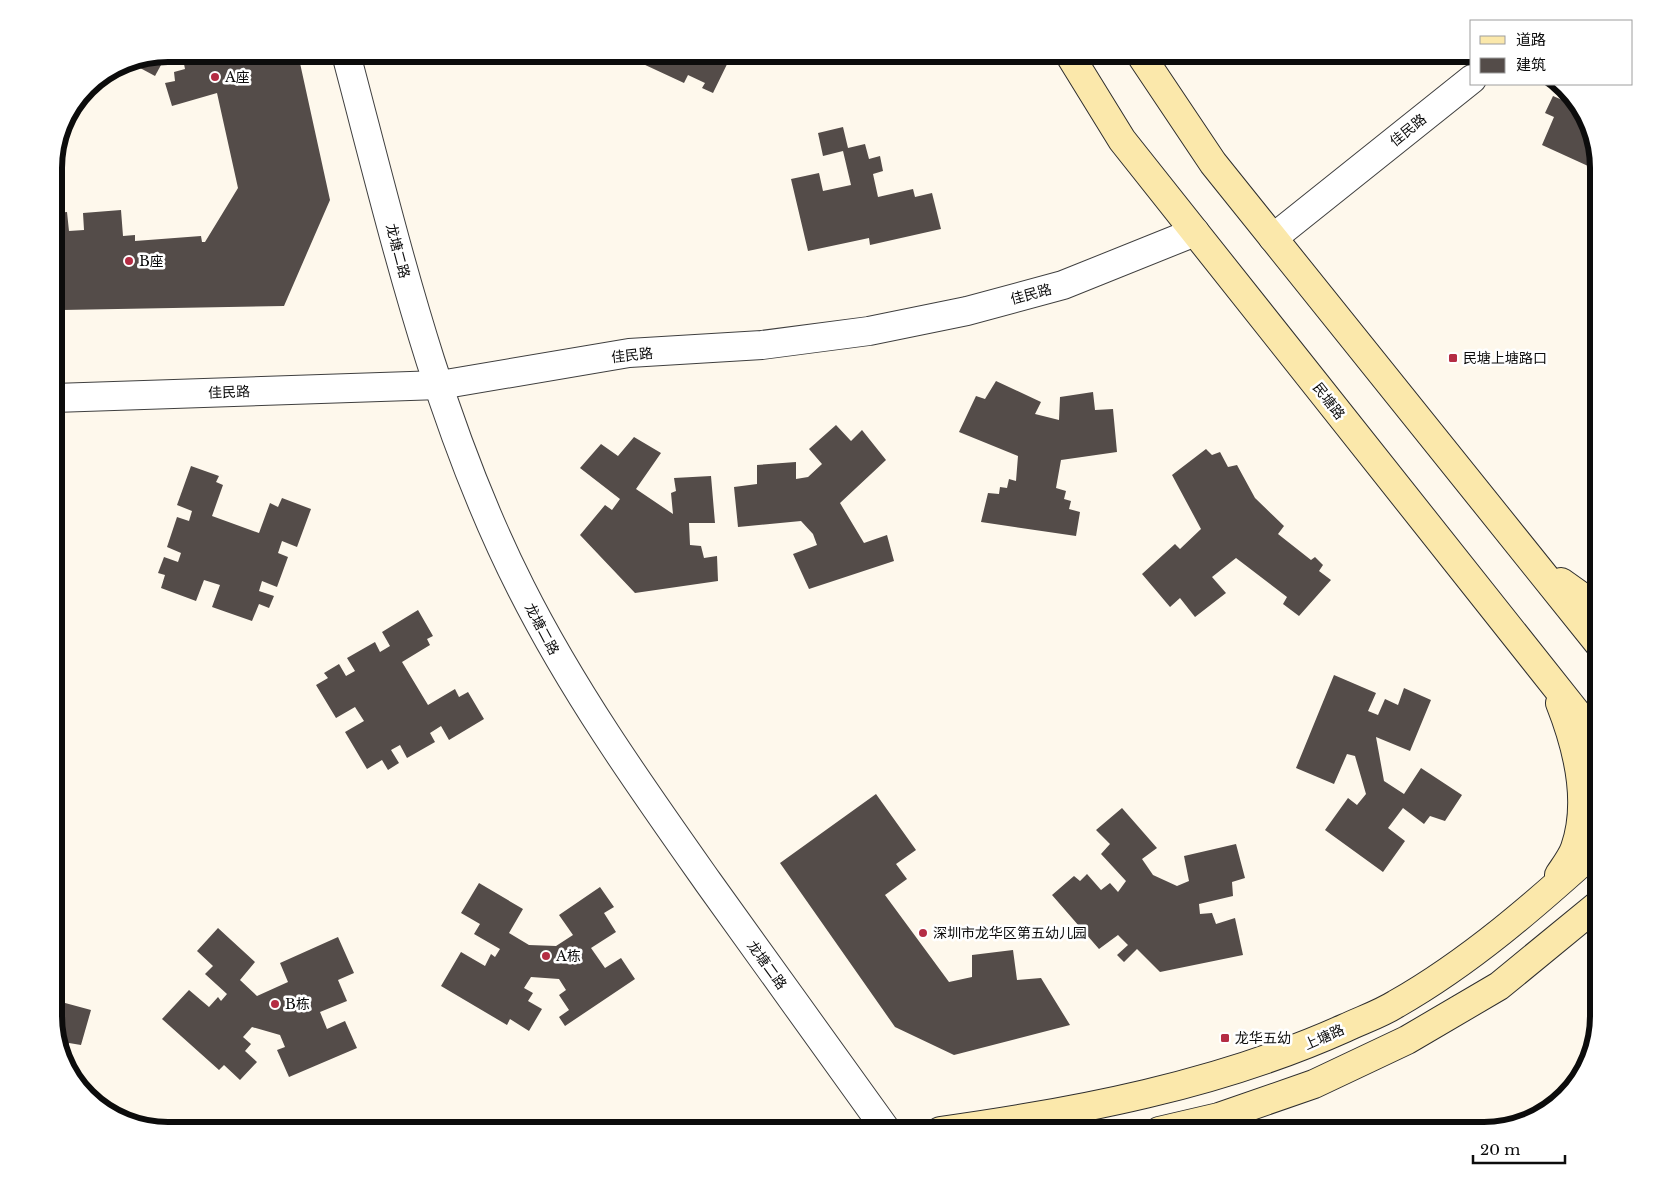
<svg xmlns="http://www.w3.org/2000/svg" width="1653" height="1185" font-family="'Libre Baskerville','Noto Sans SC',serif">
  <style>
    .building { fill: #544c49 }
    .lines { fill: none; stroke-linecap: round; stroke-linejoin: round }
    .street-casing { stroke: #3f3f3f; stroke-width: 30 }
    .secondary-casing { stroke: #2e2e2e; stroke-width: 30 }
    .street { stroke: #fff; stroke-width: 28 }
    .secondary { stroke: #fbe8ab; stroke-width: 28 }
    .poi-dot { fill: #b42c43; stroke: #fff; stroke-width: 2 }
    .labels { text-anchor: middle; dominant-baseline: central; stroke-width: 5; stroke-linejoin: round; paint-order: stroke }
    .poi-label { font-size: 14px; fill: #0c0c0c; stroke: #fff; text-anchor: start }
    .street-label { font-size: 14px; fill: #0c0c0c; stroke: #fff }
    .rim { fill: none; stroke: #0c0c0c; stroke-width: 6 }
  </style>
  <rect width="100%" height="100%" fill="#fef8ec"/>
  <g class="building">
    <polygon points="167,54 155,76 129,62"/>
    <polygon points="182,54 298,54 330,200 284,306 62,310 62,291 54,292 54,213 67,212 69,231 84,230 83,213 121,210 123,236 135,235 135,241 201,236 202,242 205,242 238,188 217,93 172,106 165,83 175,81 174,72 185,69"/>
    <polygon points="629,54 732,54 713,93 702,88 705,83 688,75 684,83 628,57"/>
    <polygon points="1553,96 1567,102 1569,96 1587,117 1599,171 1542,145 1554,117 1545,113"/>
    <polygon points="843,127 848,148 865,144 869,159 880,156 883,171 873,174 878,197 913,189 915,197 932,193 941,229 870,245 869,238 808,251 791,179 819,173 823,191 851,185 843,151 823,156 818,133"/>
    <polygon points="996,381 1041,402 1035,414 1059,420 1060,397 1093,392 1095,410 1113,409 1117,452 1061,460 1056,488 1066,491 1064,499 1071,501 1069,509 1080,512 1076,536 981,522 988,493 999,494 1000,487 1007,488 1009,479 1016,481 1018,456 959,432 976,396 985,399"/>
    <polygon points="836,425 851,441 862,430 886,460 840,503 864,543 887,535 894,561 809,589 793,554 817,545 813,534 801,521 738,527 734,487 757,484 757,465 796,462 796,479 808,477 822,464 809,449"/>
    <polygon points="634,437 661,453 636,489 673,514 671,493 676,491 674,478 711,476 715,523 689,523 690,545 701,546 704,558 717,556 718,581 635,593 580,535 605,505 612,510 620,499 580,468 601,444 618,456"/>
    <polygon points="1206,449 1212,455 1220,452 1228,467 1237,465 1255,498 1284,526 1278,534 1311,560 1315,557 1323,565 1319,571 1331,580 1299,616 1283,604 1287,597 1236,558 1212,577 1226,593 1195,617 1180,598 1170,607 1142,574 1175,544 1180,549 1201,529 1172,475"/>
    <polygon points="191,466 219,476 216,482 223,485 212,516 259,533 270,503 278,507 282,498 311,509 297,547 282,541 278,553 288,557 277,587 262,581 259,591 274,596 269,608 259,604 252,621 212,607 220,585 204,580 196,601 161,588 165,575 158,573 164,557 178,562 181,553 167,547 177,517 189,521 192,511 177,505"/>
    <polygon points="54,494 60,495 57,535 54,535"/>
    <polygon points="418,610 433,636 427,639 430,645 402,662 428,705 455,689 459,697 468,692 484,719 449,740 441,726 430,733 435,742 407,758 400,745 391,750 399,763 388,770 382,760 367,769 345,732 364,721 355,707 336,718 316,685 328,678 324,673 339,664 346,676 355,671 347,658 375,642 380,652 390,646 382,632"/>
    <polygon points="1334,675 1376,693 1368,711 1378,715 1385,699 1398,705 1404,688 1431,700 1410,751 1376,737 1384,781 1404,794 1421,768 1462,795 1445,821 1430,816 1424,824 1403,808 1388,828 1405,841 1383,872 1325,830 1348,798 1357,805 1366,794 1355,756 1347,754 1334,784 1296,768"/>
    <polygon points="876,794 916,850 896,864 907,879 885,895 949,982 972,977 972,955 1013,950 1017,980 1041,978 1070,1025 954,1055 895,1027 780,863"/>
    <polygon points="1122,808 1157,848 1142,859 1153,875 1177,886 1189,881 1184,856 1236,844 1245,878 1232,882 1233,896 1199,904 1200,914 1212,913 1216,924 1235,918 1243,955 1160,972 1137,949 1124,962 1117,955 1128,945 1118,935 1099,949 1052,895 1074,876 1080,881 1087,874 1101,890 1110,883 1118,892 1126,881 1101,854 1110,844 1096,830"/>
    <polygon points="479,883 523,909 509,933 529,945 556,946 573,935 559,915 600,887 614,907 604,913 616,932 591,948 605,968 621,958 635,979 565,1026 559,1017 569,1010 559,995 566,990 559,979 531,977 524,988 533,993 528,1001 542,1009 529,1031 510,1019 507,1025 441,986 461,952 485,966 491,954 495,957 500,949 474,934 480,924 461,913"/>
    <polygon points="218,928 255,962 240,980 257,996 288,982 280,963 338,937 354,973 338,980 347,1001 320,1012 327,1029 345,1021 357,1048 289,1077 277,1050 285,1047 280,1035 252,1027 243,1037 251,1044 245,1051 257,1062 240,1080 224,1065 219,1070 162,1019 189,990 209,1007 218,997 221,1001 227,994 205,974 213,966 197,951"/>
    <polygon points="54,1000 91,1010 81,1045 69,1043 66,1053 61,1052 54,1024"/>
  </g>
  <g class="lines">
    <g class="street-casing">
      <g id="street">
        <path d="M 346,54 C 394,235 436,420 521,588 C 574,693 641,787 708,882 C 768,965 827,1048 887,1131"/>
        <polyline points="1273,238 1472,79"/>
        <polyline points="54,398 440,385 629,353 762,345 869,331 967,311 1063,285 1195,232"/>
      </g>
    </g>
    <g class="secondary-casing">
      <g id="secondary">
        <polyline points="1069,54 1122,140 1599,741"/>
        <polyline points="1140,54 1213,163 1599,644"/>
        <polyline points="1561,582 1599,609"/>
        <path d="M 1559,875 C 1565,866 1572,857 1575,848 C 1591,802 1577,746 1560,703"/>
        <path d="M 940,1131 C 1077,1112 1218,1085 1345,1028 C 1362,1020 1380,1014 1396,1004 C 1470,962 1536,904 1599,847"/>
        <polyline points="1159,1131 1219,1117 1314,1084 1407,1040 1499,986 1599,904"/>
      </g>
    </g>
    <use href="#street" class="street"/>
    <use href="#secondary" class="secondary"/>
  </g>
  <g class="poi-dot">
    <circle cx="215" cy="77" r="5"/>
    <circle cx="129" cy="261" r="5"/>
    <rect x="1448" y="353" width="10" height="10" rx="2.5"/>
    <circle cx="923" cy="933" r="5"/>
    <circle cx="546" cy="956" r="5"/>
    <circle cx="275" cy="1004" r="5"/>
    <rect x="1220" y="1033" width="10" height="10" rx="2.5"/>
  </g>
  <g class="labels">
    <g class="poi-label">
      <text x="225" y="77">A座</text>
      <text x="139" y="261">B座</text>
      <text x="1463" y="358">民塘上塘路口</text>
      <text x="933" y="933">深圳市龙华区第五幼儿园</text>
      <text x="556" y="956">A栋</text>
      <text x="285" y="1004">B栋</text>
      <text x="1235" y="1038">龙华五幼</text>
    </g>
    <g class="street-label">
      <text transform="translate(1408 130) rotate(-39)">佳民路</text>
      <text transform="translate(398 251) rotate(75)">龙塘二路</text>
      <text transform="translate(1031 294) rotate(-15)">佳民路</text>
      <text transform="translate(632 355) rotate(-6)">佳民路</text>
      <text transform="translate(229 392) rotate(-2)">佳民路</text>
      <text transform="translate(1329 401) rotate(52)">民塘路</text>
      <text transform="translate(542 629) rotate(62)">龙塘二路</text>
      <text transform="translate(767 965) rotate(54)">龙塘二路</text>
      <text transform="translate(1324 1037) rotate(-24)">上塘路</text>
    </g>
  </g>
  <path d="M0 0H1653V1185H0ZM168 62H1484A106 106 0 0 1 1590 168V1016A106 106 0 0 1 1484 1122H168A106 106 0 0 1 62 1016V168A106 106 0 0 1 168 62Z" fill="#fff" fill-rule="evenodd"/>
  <path class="rim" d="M168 62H1484A106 106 0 0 1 1590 168V1016A106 106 0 0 1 1484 1122H168A106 106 0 0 1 62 1016V168A106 106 0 0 1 168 62Z"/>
  <rect x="1470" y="20" width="162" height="65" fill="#ffffff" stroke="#9e9e9e"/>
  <rect x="1480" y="36" width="25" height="8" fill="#fbe8ab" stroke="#9e9e9e"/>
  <text x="1516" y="45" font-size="15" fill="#0c0c0c">道路</text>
  <rect x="1480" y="58" width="25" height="15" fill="#544c49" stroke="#9e9e9e"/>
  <text x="1516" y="70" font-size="15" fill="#0c0c0c">建筑</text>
  <path d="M1473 1155v8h92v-8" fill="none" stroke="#0c0c0c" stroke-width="2.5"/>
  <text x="1480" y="1155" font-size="15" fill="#0c0c0c" stroke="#ffffff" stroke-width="4" paint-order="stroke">20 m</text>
</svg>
